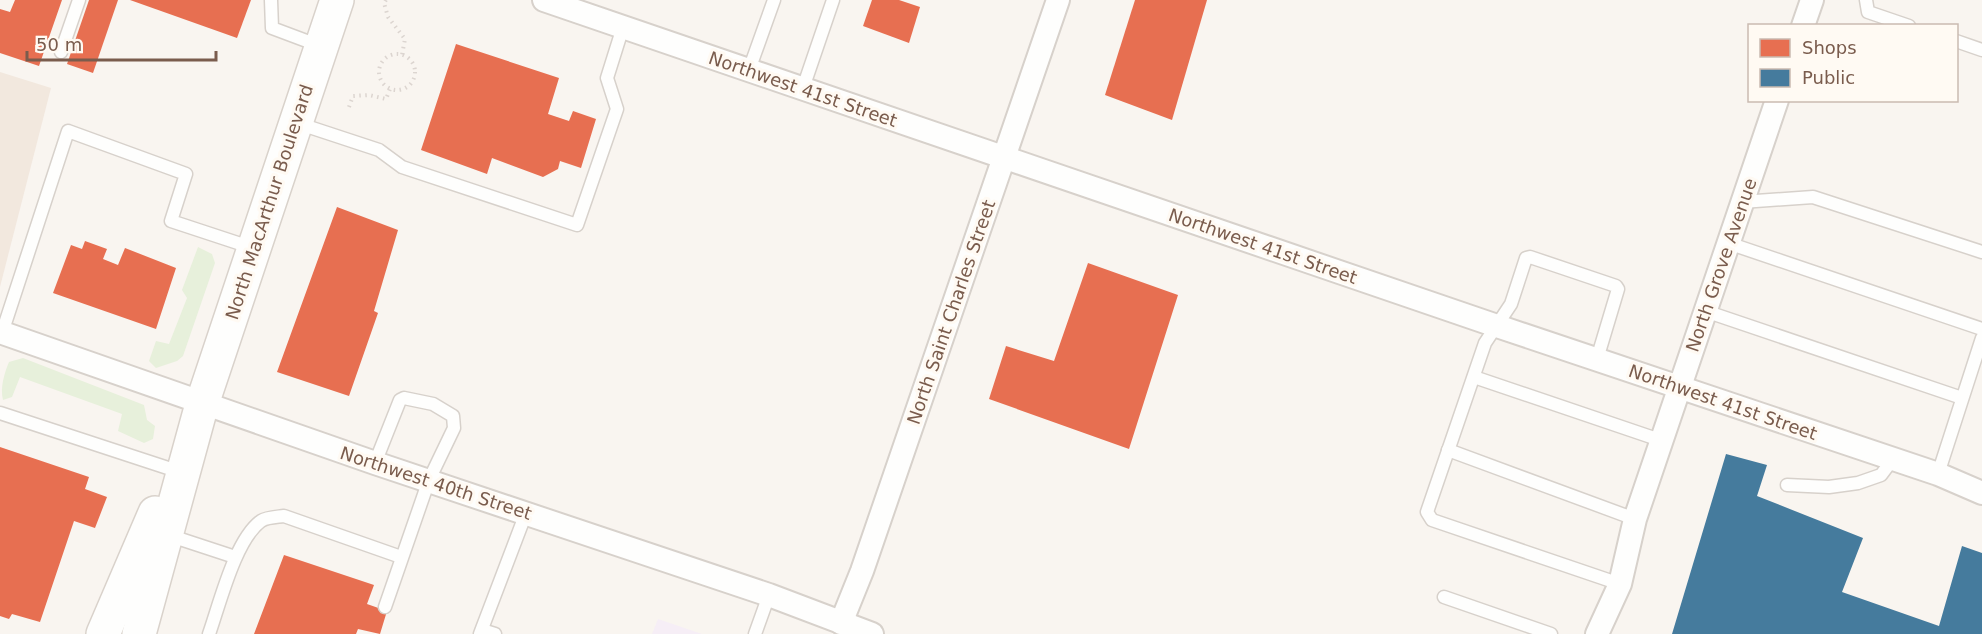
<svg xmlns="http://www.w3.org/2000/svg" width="1982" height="634" font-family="'DejaVu Sans',sans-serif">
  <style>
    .residential { fill: #f2e8de }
    .education { fill: #f6eef6 }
    .green { fill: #e7f0db }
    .shops { fill: #e76f51 }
    .public { fill: #457b9d }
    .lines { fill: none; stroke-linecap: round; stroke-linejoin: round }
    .lane-casing { stroke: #d7d1cb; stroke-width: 15 }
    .street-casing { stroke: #d7d1cb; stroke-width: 26 }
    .secondary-casing { stroke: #d9d2cb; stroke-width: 36 }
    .path { stroke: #dcd5d0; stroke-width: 4; stroke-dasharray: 1.5 4.5; stroke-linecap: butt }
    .lane { stroke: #fefefd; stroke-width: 12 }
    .street { stroke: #fefefd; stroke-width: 22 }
    .secondary { stroke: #fefefd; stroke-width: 33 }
    .labels { text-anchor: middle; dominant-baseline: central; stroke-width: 6; stroke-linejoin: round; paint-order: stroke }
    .street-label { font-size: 18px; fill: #7a5c4d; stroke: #fffaf3 }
  </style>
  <rect width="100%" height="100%" fill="#f9f5f0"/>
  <polygon class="residential" points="0,72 51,88 0,287"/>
  <polygon class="education" points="658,619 702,634 652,634"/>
  <g class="green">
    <polygon points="198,247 212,254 215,263 183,356 177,361 156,368 149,361 156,341 169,344 187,298 182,290"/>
    <path d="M 23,358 L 144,405 L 147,420 L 155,426 L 153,439 L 144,443 L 118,431 L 122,414 L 20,377 L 12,397 L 3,400 C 0,388 4,374 9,362 Z"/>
  </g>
  <g class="shops">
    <polygon points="15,0 62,0 39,66 0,53 0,9 10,12"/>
    <polygon points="89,0 118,0 93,73 67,64"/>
    <polygon points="130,0 251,0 237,38"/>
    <polygon points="872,0 899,0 920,7 909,43 863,26"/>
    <polygon points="1135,0 1207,0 1172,120 1105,95"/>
    <polygon points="456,44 559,78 548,114 569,121 573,111 596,119 581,168 560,161 558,169 543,177 492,158 487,174 421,150"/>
    <polygon points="337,207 398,230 374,311 378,313 349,396 277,372"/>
    <polygon points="85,241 107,249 103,259 118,265 125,248 176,268 156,329 53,293 71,245 82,249"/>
    <polygon points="1088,263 1178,295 1129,449 989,399 1006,346 1054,361"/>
    <polygon points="0,447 89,477 85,489 107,497 95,528 74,521 40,622 12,614 9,619 0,616"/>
    <polygon points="284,555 374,585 367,604 387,611 380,634 358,629 356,634 254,634"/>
  </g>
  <polygon class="public" points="1726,454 1767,465 1757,496 1863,538 1842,592 1939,626 1962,546 1982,553 1982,634 1672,634"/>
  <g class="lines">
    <g class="lane-casing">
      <g id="lane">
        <polyline points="271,0 272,28 320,46"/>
        <polyline points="1866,0 1868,12 1909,26"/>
        <polyline points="1956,41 1982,50"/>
        <polyline points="61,52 79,0"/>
        <polyline points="749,70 774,0"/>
        <polyline points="803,88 833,0"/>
        <polyline points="297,123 379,150 402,167 577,225 617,109 607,78 623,27"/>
        <polyline points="1742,202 1813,197 1982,252"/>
        <polyline points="1728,243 1982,329"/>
        <polyline points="1705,311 1962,398"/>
        <polyline points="2,333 68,131 186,174 171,221 253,248"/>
        <polyline points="1597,359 1618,289 1616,286 1530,257 1526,258 1511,304 1485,343 1427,512 1432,520 1620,584"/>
        <polyline points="1474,377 1660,440"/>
        <polyline points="0,413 174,470"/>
        <polyline points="1448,450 1635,519"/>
        <polyline points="375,463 400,400 404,398 433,404 453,416 454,428 429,480 385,607"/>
        <polyline points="1938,474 1982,338"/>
        <polyline points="1787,485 1829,487 1858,483 1881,475 1893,459"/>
        <polyline points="168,535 235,557"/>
        <polyline points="1444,597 1551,634"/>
        <polyline points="482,630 495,634"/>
        <path d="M 209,634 C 220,603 235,540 261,521 C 267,517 277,517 284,516 L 401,557"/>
        <polyline points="480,634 526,513"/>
        <polyline points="755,634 769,595"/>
      </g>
    </g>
    <g class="street-casing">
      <g id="street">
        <polyline points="544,0 1497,326 1938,474 1982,493"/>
        <polyline points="1803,26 1812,0"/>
        <polyline points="0,332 375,463 769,595 872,634"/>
        <polyline points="841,623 862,571 1058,0"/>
        <polyline points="1597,634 1620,584 1635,519 1777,100"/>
      </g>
    </g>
    <g class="secondary-casing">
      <g id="secondary">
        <polyline points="103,634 155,513"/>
        <polyline points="139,634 202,404 337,0"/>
      </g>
    </g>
    <g class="path">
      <polyline points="386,0 384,3 388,17 405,39 402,55"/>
      <circle cx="397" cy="72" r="18"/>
      <polyline points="349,107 353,96 369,95 386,99 390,89"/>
    </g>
    <use href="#lane" class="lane"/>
    <use href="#street" class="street"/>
    <use href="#secondary" class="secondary"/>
  </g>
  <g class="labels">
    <g class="street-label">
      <text transform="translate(803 89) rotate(19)">Northwest 41st Street</text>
      <text transform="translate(269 202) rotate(-72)">North MacArthur Boulevard</text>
      <text transform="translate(1263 246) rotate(19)">Northwest 41st Street</text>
      <text transform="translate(1721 265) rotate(-71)">North Grove Avenue</text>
      <text transform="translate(951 312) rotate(-71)">North Saint Charles Street</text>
      <text transform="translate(1723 402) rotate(19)">Northwest 41st Street</text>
      <text transform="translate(436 483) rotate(18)">Northwest 40th Street</text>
    </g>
  </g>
  <rect x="1748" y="24" width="210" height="78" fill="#fffaf3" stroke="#cabbb1" stroke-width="1.5"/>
  <rect x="1760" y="39" width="30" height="18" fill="#e76f51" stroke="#cabbb1" stroke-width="1.5"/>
  <text x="1802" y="54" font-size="18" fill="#7a5c4d">Shops</text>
  <rect x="1760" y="69" width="30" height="18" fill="#457b9d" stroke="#cabbb1" stroke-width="1.5"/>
  <text x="1802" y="84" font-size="18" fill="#7a5c4d">Public</text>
  <path d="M27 51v9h189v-9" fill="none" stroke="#7a5c4d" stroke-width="3"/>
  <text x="36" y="51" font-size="18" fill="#7a5c4d" stroke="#fffaf3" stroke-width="4.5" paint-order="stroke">50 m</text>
</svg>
